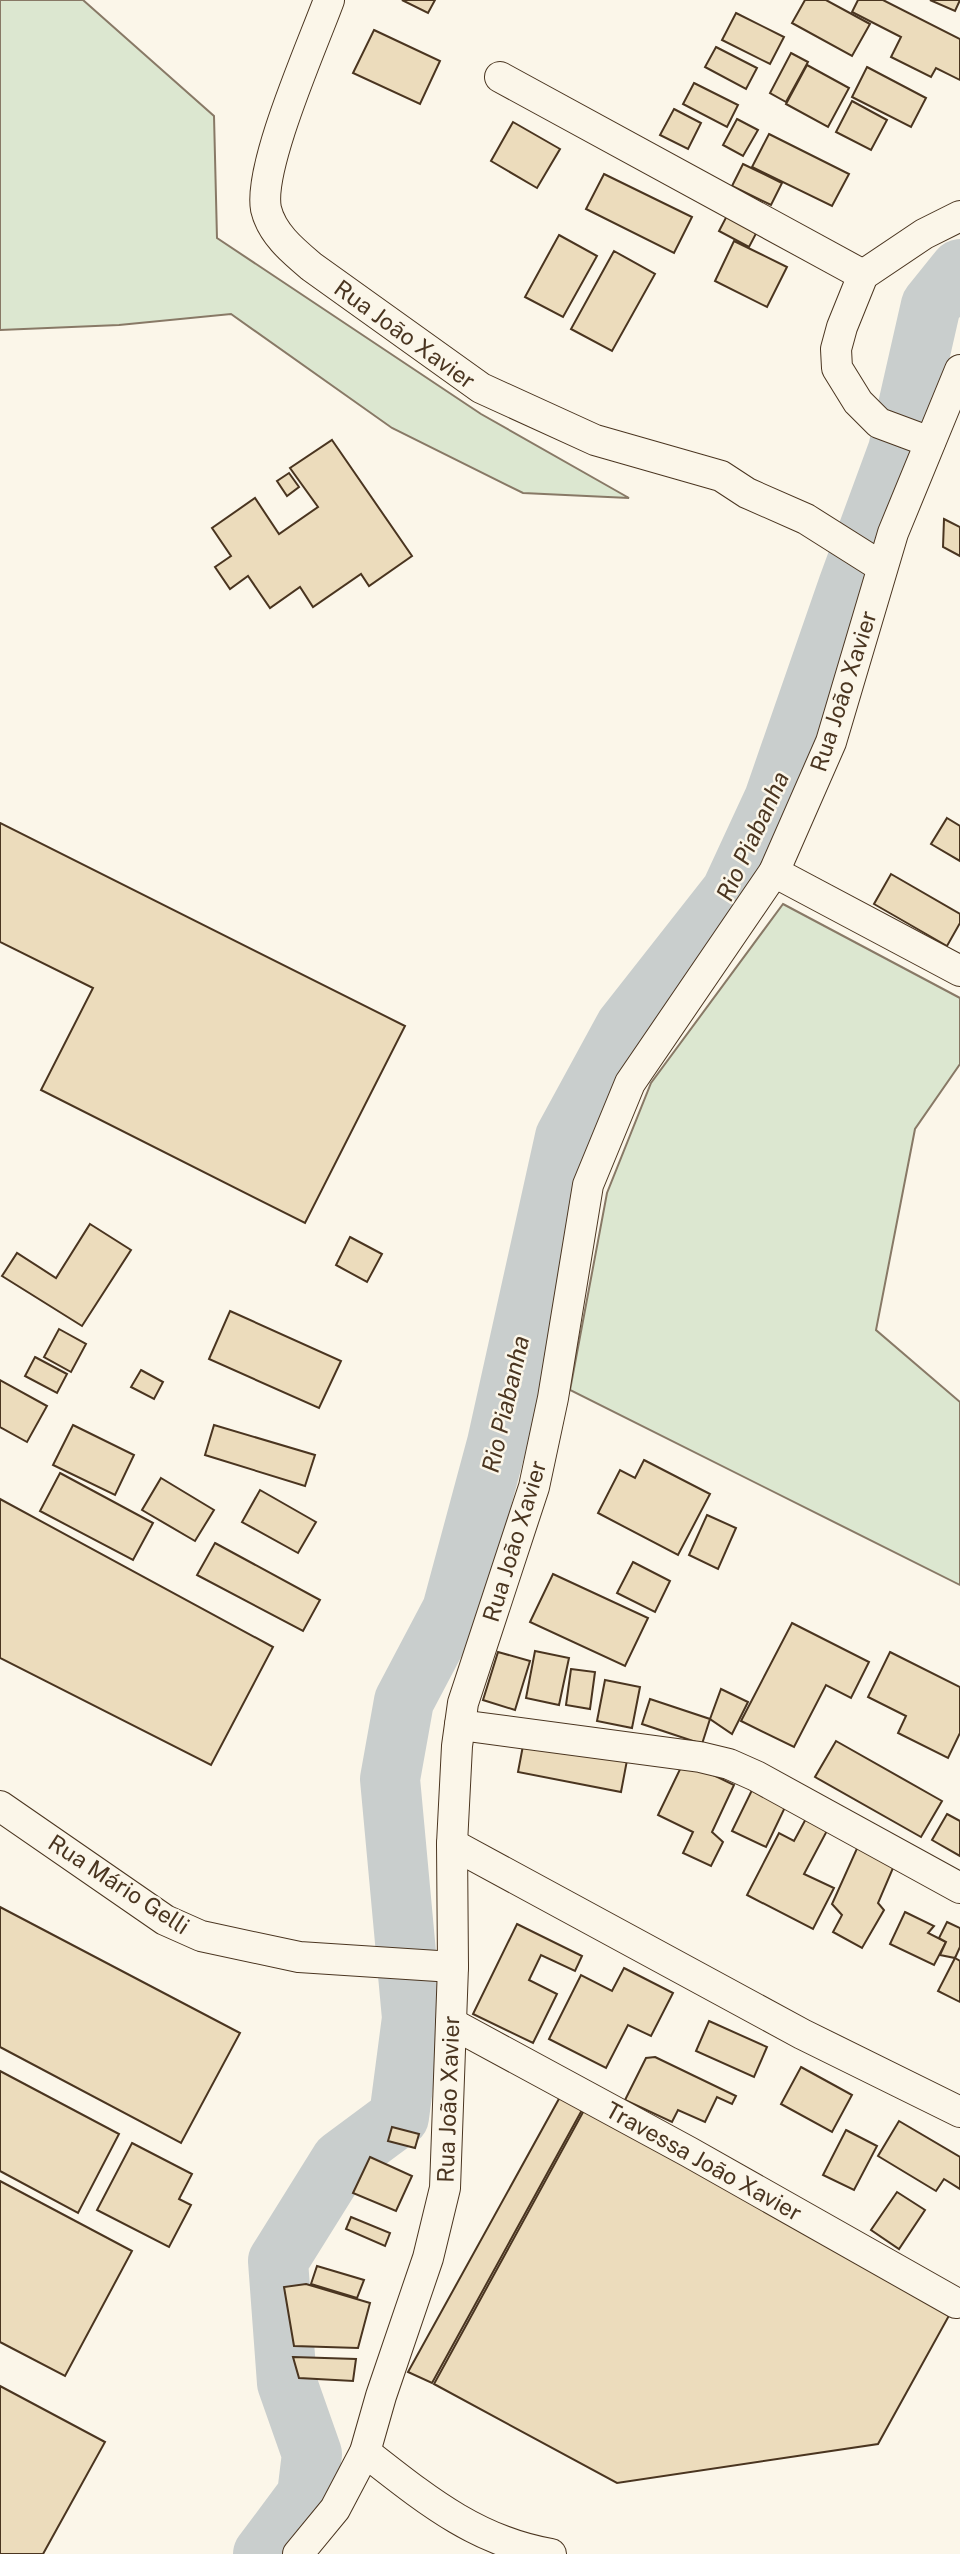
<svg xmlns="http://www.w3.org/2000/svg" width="960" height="2554" font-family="'Public Sans',sans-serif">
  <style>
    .green { fill: #dce7d0; stroke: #887966; stroke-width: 2 }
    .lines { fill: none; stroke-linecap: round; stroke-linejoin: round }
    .river { stroke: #c9cecd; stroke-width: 60 }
    .building { fill: #ecdcbc; stroke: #4a3520; stroke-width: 2 }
    .minor-casing { stroke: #4a3520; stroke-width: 32 }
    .minor { stroke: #fbf6e9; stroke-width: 30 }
    .labels { text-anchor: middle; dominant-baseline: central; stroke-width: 5; stroke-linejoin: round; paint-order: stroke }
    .street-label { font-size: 23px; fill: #4a3520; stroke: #fbf6e9 }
    .water-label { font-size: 24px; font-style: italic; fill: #4a3520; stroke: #fbf6e9 }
  </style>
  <rect width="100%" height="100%" fill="#fbf6e9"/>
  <g class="green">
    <polygon points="0,0 83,0 214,116 217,238 481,414 629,498 523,493 392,428 231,314 119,325 0,330"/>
    <polygon points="783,904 960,998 960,1064 915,1129 876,1330 960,1402 960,1585 570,1390 607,1193 651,1083"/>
  </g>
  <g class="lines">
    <polyline class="river" points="263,2554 307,2495 312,2454 287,2383 278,2261 341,2160 399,2117 412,2018 390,1779 404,1701 452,1610 497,1443 565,1137 625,1027 731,892 774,799 848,586 898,450 931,305 960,269"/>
  </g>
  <g class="building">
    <polygon points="402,0 435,0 428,13"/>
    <polygon points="805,0 826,0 870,24 852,56 792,23"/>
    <polygon points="858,0 883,0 960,39 960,80 936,68 931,77 891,57 901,37 852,12"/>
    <polygon points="930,0 960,0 955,11"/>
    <polygon points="736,13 784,37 770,64 722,40"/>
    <polygon points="374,30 440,61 420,104 353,73"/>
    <polygon points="716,47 757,68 746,89 705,67"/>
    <polygon points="791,53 808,62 786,102 770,93"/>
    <polygon points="807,65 849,88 828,127 786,104"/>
    <polygon points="867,67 926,98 911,127 852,97"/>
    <polygon points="694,83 738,105 727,127 683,104"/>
    <polygon points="852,101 887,120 871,150 836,132"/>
    <polygon points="674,109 701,123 688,149 660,135"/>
    <polygon points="737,119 758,130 743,156 723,145"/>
    <polygon points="513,122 560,149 537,188 491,161"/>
    <polygon points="769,134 849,174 832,206 752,167"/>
    <polygon points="743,164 782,183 771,205 732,186"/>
    <polygon points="604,174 692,217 674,253 586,209"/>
    <polygon points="731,208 761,224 749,247 719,231"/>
    <polygon points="559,235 597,256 563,317 525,297"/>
    <polygon points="734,241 787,267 767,307 715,281"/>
    <polygon points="614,251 655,274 612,351 571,329"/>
    <polygon points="332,440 412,556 369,586 361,574 313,607 300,587 270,608 248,576 230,589 215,567 231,556 212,528 255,498 279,534 318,507 290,468"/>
    <polygon points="289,473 299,487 287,496 277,481"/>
    <polygon points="944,519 960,527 960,556 943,547"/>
    <polygon points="947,818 960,826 960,861 931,844"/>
    <polygon points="0,823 405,1026 305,1223 41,1090 93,988 0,942"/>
    <polygon points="891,874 960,914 960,923 947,946 874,904"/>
    <polygon points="90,1224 131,1250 82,1326 2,1276 17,1253 56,1278"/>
    <polygon points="350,1237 382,1254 367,1282 336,1265"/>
    <polygon points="230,1311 341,1361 319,1408 209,1359"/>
    <polygon points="59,1329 86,1344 71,1372 44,1357"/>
    <polygon points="35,1357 67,1374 57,1393 25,1376"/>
    <polygon points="141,1370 163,1382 154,1399 131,1387"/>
    <polygon points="0,1380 47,1406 27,1442 0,1427"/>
    <polygon points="73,1425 134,1455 115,1495 53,1465"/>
    <polygon points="214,1425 315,1455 305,1486 205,1455"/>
    <polygon points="644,1460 710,1494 678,1555 598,1513 620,1470 635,1478"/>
    <polygon points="60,1473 153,1523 133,1560 40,1511"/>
    <polygon points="161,1478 214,1510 195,1541 142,1510"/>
    <polygon points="260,1490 316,1522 298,1553 242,1522"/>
    <polygon points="0,1499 273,1647 211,1765 0,1658"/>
    <polygon points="707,1515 736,1528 718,1569 689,1555"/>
    <polygon points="215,1543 320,1600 303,1631 197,1575"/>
    <polygon points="633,1562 670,1581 655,1612 617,1593"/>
    <polygon points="553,1574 648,1618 625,1666 530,1622"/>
    <polygon points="792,1623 869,1662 851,1698 826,1685 794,1747 741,1721"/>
    <polygon points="535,1651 569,1658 559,1705 526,1698"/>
    <polygon points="498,1652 530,1661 515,1710 483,1700"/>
    <polygon points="890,1652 960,1687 960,1733 948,1758 898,1733 906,1716 868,1697"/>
    <polygon points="571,1669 595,1672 590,1709 566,1705"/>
    <polygon points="605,1680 640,1687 632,1728 597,1721"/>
    <polygon points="721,1689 748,1702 732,1734 710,1719"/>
    <polygon points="650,1699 710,1719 702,1744 642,1724"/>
    <polygon points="525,1735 628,1755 621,1792 518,1772"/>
    <polygon points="836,1741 942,1801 921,1837 815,1777"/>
    <polygon points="684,1761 734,1785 712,1832 723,1842 711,1866 683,1853 693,1832 658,1815"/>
    <polygon points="754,1786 788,1801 766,1847 732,1831"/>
    <polygon points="947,1814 960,1821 960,1856 932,1840"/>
    <polygon points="808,1815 829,1827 804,1874 834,1888 813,1929 747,1895 779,1833 794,1841"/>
    <polygon points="859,1844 896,1861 878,1903 884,1910 862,1948 833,1932 842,1915 832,1904"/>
    <polygon points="0,1907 240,2033 181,2143 0,2047"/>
    <polygon points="905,1912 934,1926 928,1933 946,1942 934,1965 890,1944"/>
    <polygon points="947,1922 960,1928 960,1947 955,1958 940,1955 946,1942 939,1938"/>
    <polygon points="517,1924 582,1956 575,1971 541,1955 529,1980 557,1994 533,2043 473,2014"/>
    <polygon points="955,1958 960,1961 960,2002 938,1991"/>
    <polygon points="624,1968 673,1993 651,2036 628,2025 606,2068 549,2039 581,1975 612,1991"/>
    <polygon points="709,2021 767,2047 754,2077 696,2051"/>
    <polygon points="655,2057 736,2096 732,2104 717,2097 705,2122 678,2110 672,2122 625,2100 646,2058"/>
    <polygon points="801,2067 852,2095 832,2132 781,2104"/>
    <polygon points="0,2071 119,2134 78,2213 0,2171"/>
    <polygon points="560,2097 582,2110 432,2383 408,2372"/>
    <polygon points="588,2103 956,2303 878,2444 617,2483 434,2384"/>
    <polygon points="899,2121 960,2157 960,2189 944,2179 936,2191 878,2156"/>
    <polygon points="392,2127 419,2134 415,2148 388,2141"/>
    <polygon points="846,2130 877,2146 854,2190 823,2175"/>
    <polygon points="132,2143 192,2174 179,2199 191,2205 169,2247 97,2210"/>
    <polygon points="370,2157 412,2176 396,2211 353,2193"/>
    <polygon points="0,2181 132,2251 65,2376 0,2342"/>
    <polygon points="897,2192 925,2210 899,2249 871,2230"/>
    <polygon points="351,2217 390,2233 385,2246 346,2229"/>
    <polygon points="317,2266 364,2280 357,2298 311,2284"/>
    <polygon points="306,2284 370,2303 358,2348 294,2346 284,2287"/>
    <polygon points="293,2357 356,2359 353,2381 299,2378"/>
    <polygon points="0,2386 105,2442 43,2554 0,2554"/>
  </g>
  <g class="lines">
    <g class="minor-casing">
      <g id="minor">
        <path d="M 329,0 C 313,44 258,167 266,209 C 272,234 293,251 312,267 L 481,388 L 595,440 L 721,476 L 747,493 L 806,519 L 882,567"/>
        <polyline points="500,77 863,275"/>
        <polyline points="930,442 879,423 858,402 837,368 836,349 842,327 863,275 924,234 960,216"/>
        <polyline points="774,872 960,971"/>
        <polyline points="460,1725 700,1757 729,1764 756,1776 960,1888"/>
        <polyline points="0,1806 165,1920 201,1936 299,1957 453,1967"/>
        <polyline points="452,1844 802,2034 960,2112"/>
        <polyline points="451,2023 689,2152 956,2303"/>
        <path d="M 365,2452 C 424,2498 475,2541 551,2554"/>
        <polyline points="298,2554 335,2509 365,2452 381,2396 428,2258 445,2188 453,1967 452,1844 457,1746 463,1703 534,1487 553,1398 588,1185 630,1083 774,872 831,742 893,533 960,370"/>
      </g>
    </g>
    <use href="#minor" class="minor"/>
  </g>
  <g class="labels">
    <g class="street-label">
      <text transform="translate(405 334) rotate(36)">Rua João Xavier</text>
      <text transform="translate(843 691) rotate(-72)">Rua João Xavier</text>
      <text transform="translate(514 1541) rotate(-73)">Rua João Xavier</text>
      <text transform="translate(119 1884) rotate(33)">Rua Mário Gelli</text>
      <text transform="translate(448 2099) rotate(-88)">Rua João Xavier</text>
      <text transform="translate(704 2161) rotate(29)">Travessa João Xavier</text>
    </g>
    <g class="water-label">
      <text transform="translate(752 836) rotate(-65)">Rio Piabanha</text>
      <text transform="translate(505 1404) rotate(-77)">Rio Piabanha</text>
    </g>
  </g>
</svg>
